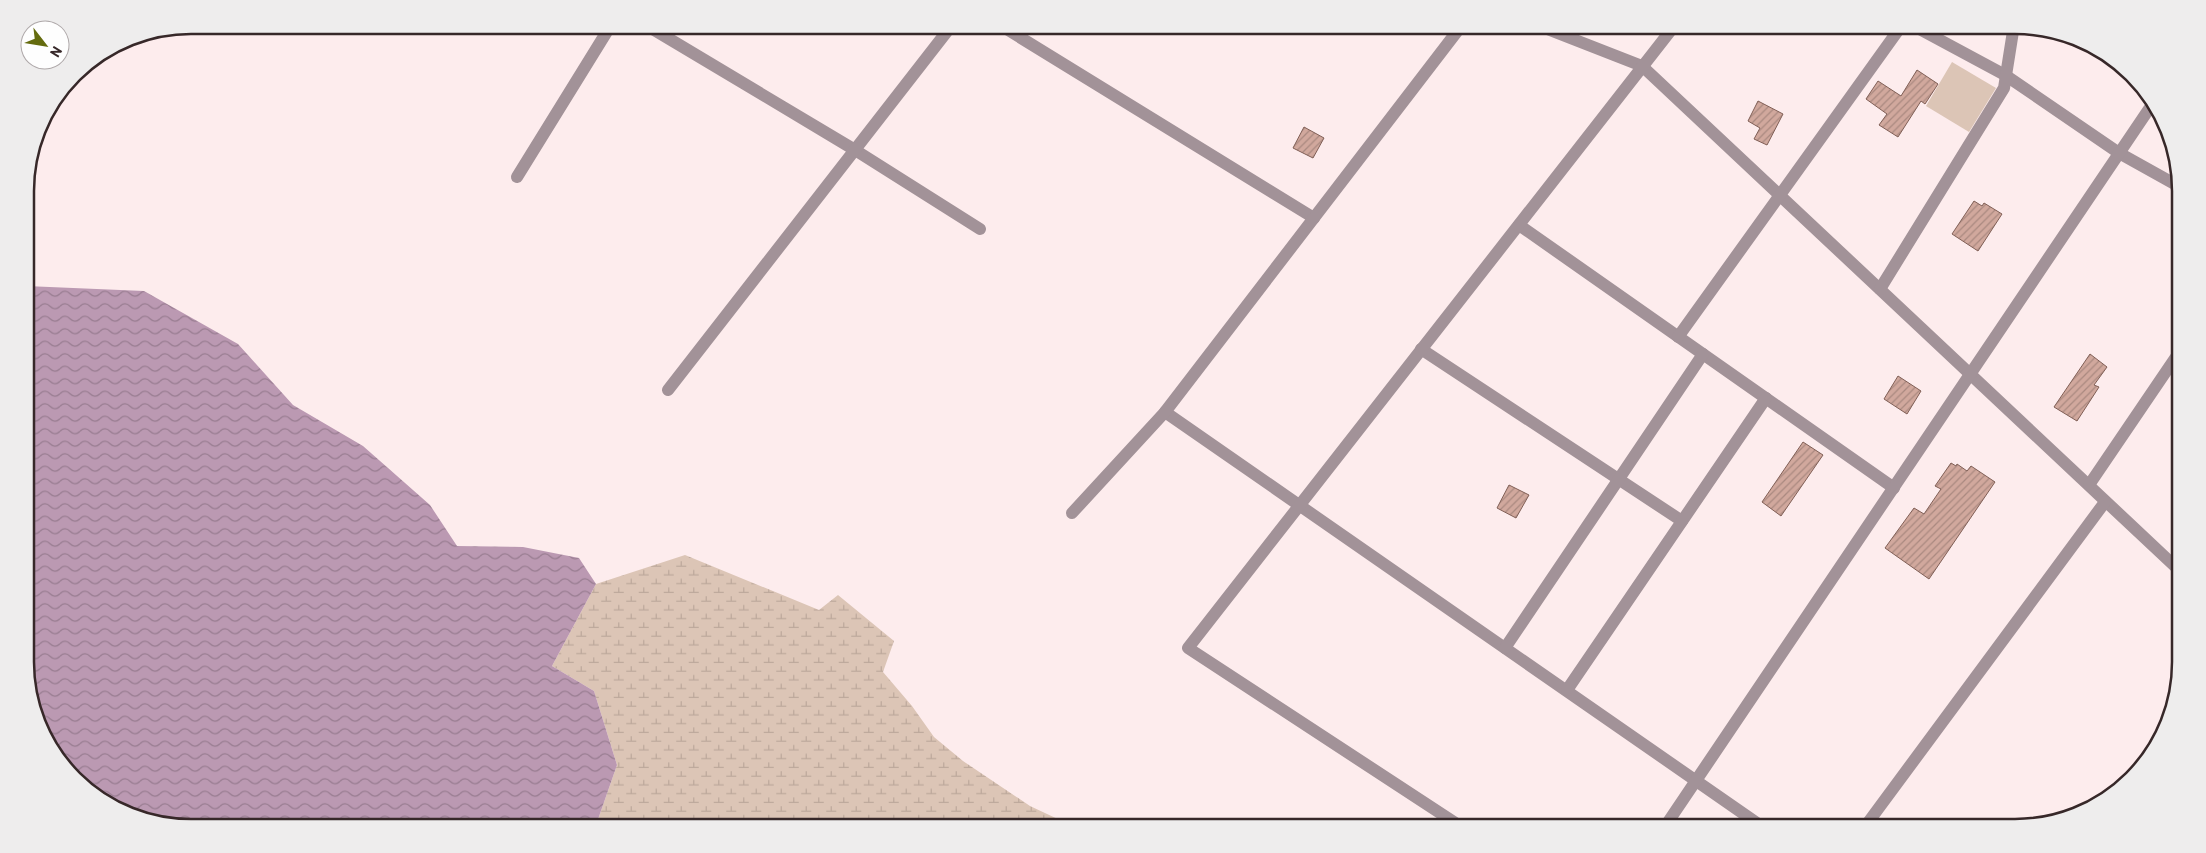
<svg xmlns="http://www.w3.org/2000/svg" width="2206" height="853" font-family="Barlow,sans-serif">
  <style>
    .green { fill: #dcc5b6 }
    .wetland { fill: url(#wetland-marsh) }
    .water { fill: url(#water-waves) }
    .building { fill: url(#building-hatch); stroke: #805f56 }
    .lines { fill: none; stroke-linecap: round; stroke-linejoin: round }
    .minor { stroke: #a29298; stroke-width: 12 }
    .rim { fill: none; stroke: #372829; stroke-width: 2.5 }
  </style>
  <defs>
    <pattern id="wetland-marsh" width="20" height="14" patternUnits="userSpaceOnUse" patternTransform="scale(1.25)"><rect width="20" height="14" fill="#dcc5b6"/><path d="M1 5h8M5 5V1M11 12h8M15 12V8" fill="none" stroke="#bda99c"/></pattern>
    <pattern id="water-waves" width="16" height="10" patternUnits="userSpaceOnUse" patternTransform="scale(1.25)"><rect width="16" height="10" fill="#bb99b2"/><path d="M0 5q4-4 8 0t8 0" fill="none" stroke="#997d91"/></pattern>
    <pattern id="building-hatch" width="6" height="6" patternUnits="userSpaceOnUse" patternTransform="scale(1.25)"><rect width="6" height="6" fill="#d1a89d"/><path d="M-1 1l2-2M0 6l6-6M5 7l2-2" fill="none" stroke="#aa8980"/></pattern>
  </defs>
  <rect width="100%" height="100%" fill="#fdeced"/>
  <polygon class="green" points="1952,62 1996,88 1969,132 1926,106"/>
  <polygon class="wetland" points="685,555 819,610 838,595 894,641 883,672 912,706 934,737 963,761 1030,806 1077,828 595,828 617,765 594,691 552,666 596,584"/>
  <polygon class="water" points="26,286 144,291 238,344 293,405 363,446 430,505 457,546 523,547 579,558 596,584 552,666 594,691 617,765 595,828 191,828 137,819 66,771 28,694"/>
  <g class="building">
    <polygon points="1917,70 1938,84 1925,104 1921,101 1898,137 1879,125 1887,114 1866,99 1878,81 1901,96"/>
    <polygon points="1758,101 1783,114 1767,145 1754,139 1760,128 1748,121"/>
    <polygon points="1304,127 1324,138 1313,158 1293,148"/>
    <polygon points="1974,201 1982,206 1984,203 2002,214 1978,251 1952,234"/>
    <polygon points="2090,354 2107,367 2094,385 2099,387 2077,421 2054,407"/>
    <polygon points="1898,376 1921,391 1907,414 1884,399"/>
    <polygon points="1803,442 1823,455 1781,516 1762,502"/>
    <polygon points="1951,463 1956,466 1957,464 1967,471 1971,466 1995,482 1929,579 1885,548 1914,508 1924,514 1941,489 1935,486"/>
    <polygon points="1509,485 1529,495 1516,518 1497,508"/>
  </g>
  <g class="lines">
    <g class="minor">
      <polyline points="646,25 855,150 980,229"/>
      <polyline points="1000,25 1314,218"/>
      <polyline points="1537,25 1642,66 2181,572"/>
      <polyline points="1912,25 2005,75 2119,153 2180,187"/>
      <polyline points="517,177 611,25"/>
      <polyline points="1519,225 1894,488"/>
      <polyline points="1880,289 2004,88 2014,25"/>
      <polyline points="1678,337 1902,25"/>
      <polyline points="1421,349 1682,521"/>
      <polyline points="668,390 952,25"/>
      <polyline points="1165,412 1764,828"/>
      <polyline points="2089,485 2180,351"/>
      <polyline points="1072,513 1165,412 1462,25"/>
      <polyline points="1505,648 1703,354"/>
      <polyline points="1567,690 1766,398"/>
      <polyline points="2143,766 2152,754"/>
      <polyline points="1463,828 1188,648 1675,25"/>
      <polyline points="1664,828 2153,103"/>
      <polyline points="1864,828 2105,502"/>
    </g>
  </g>
  <path d="M0 0H2206V853H0ZM191 34H2015A157 157 0 0 1 2172 191V662A157 157 0 0 1 2015 819H191A157 157 0 0 1 34 662V191A157 157 0 0 1 191 34Z" fill="#eeeded" fill-rule="evenodd"/>
  <path class="rim" d="M191 34H2015A157 157 0 0 1 2172 191V662A157 157 0 0 1 2015 819H191A157 157 0 0 1 34 662V191A157 157 0 0 1 191 34Z"/>
  <g transform="translate(45 45) rotate(121)"><circle r="24" fill="#fefefe" stroke="#aea8a9"/>
  <path d="M0-4L9 19L0 12L-9 19Z" fill="#646b0e"/>
  <text y="-8" font-size="14" font-weight="bold" text-anchor="middle" fill="#372829">N</text>
  </g>
</svg>
